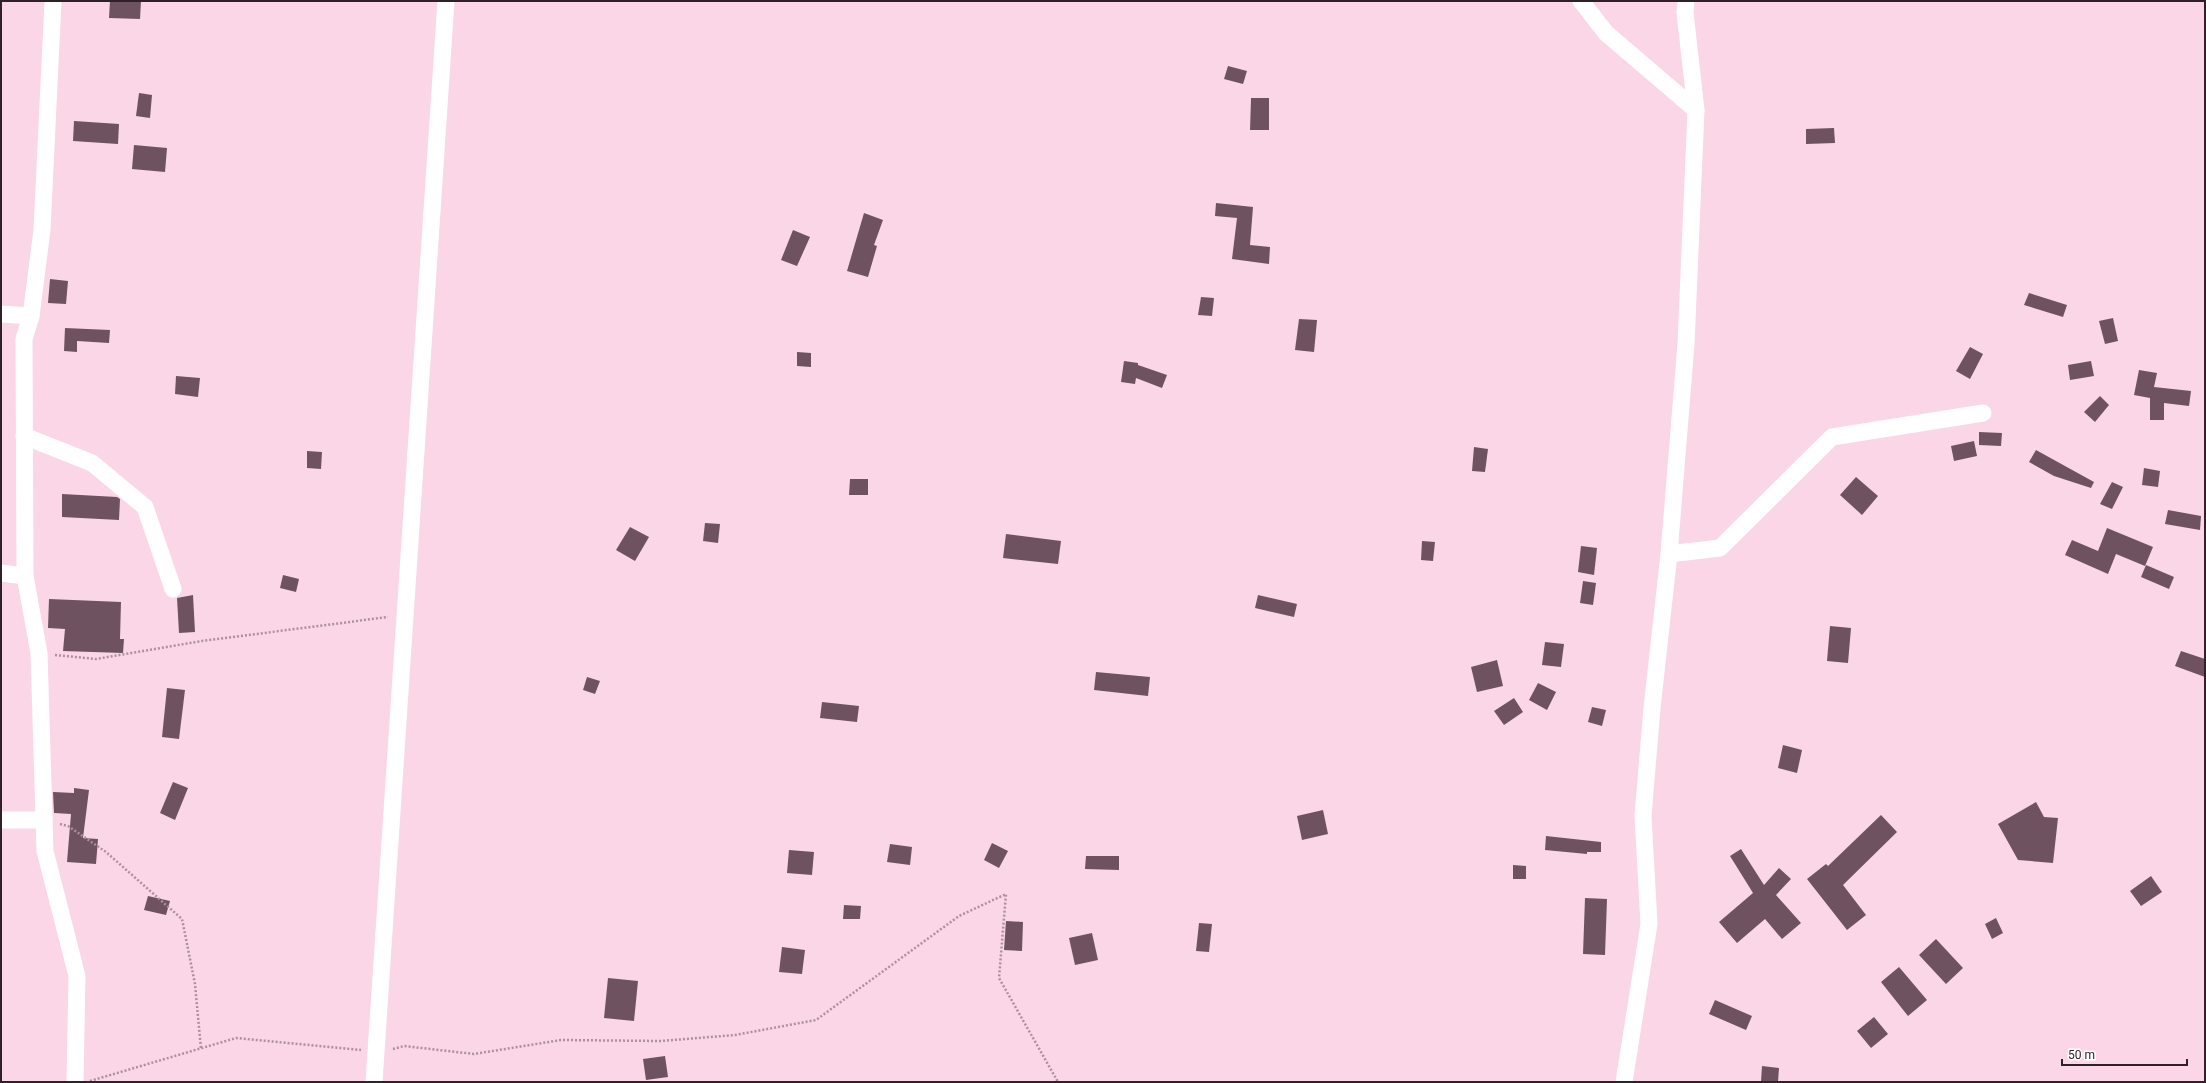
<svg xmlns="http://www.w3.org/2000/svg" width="2206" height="1083" font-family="Roboto,sans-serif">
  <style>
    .building { fill: #6e525f }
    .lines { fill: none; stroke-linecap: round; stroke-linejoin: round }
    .path { stroke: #ac909c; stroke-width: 2.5; stroke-dasharray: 2 2; stroke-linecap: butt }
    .minor { stroke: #fff; stroke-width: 17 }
  </style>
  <rect width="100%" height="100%" fill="#fbd6e6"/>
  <g class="building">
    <polygon points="110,1 141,1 140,19 109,18"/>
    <polygon points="1228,66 1247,71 1243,84 1224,79"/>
    <polygon points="139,93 152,95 150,118 136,116"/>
    <polygon points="1251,98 1269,98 1269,130 1250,130"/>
    <polygon points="74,121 119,124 118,144 73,141"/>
    <polygon points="1834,128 1835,143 1806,144 1806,129"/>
    <polygon points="134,145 167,148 165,172 132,169"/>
    <polygon points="1216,203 1253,207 1250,245 1270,247 1269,264 1232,259 1237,218 1215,216"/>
    <polygon points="864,213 883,220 874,245 877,246 868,277 847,271"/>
    <polygon points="793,230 810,237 797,266 781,260"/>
    <polygon points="50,279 68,281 66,304 48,303"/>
    <polygon points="2029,293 2067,305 2063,317 2024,305"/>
    <polygon points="1201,297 1214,298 1212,316 1198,315"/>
    <polygon points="2113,318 2118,341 2105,344 2099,321"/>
    <polygon points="1299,319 1317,320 1314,352 1295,350"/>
    <polygon points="65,328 110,330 109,343 77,341 77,352 64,351"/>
    <polygon points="1970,347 1983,354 1970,379 1956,371"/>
    <polygon points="797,352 811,353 811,367 797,366"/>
    <polygon points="1124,361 1138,363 1138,365 1167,375 1162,388 1136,378 1135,384 1121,382"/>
    <polygon points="2091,361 2094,376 2070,380 2068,365"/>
    <polygon points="2139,370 2157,373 2154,387 2191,391 2189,406 2164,403 2164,420 2150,420 2150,398 2134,395"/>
    <polygon points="176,376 200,378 198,397 175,394"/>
    <polygon points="2100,396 2109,405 2095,422 2084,412"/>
    <polygon points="1979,432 2002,433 2001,446 1979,445"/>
    <polygon points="1974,441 1977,456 1954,461 1951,446"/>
    <polygon points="1474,447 1488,449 1485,472 1472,471"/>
    <polygon points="2036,450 2094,482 2091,488 2054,476 2029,462"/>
    <polygon points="307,451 322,452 321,469 307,468"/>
    <polygon points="2144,468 2160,471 2158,487 2142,485"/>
    <polygon points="1856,477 1878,496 1862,515 1840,495"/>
    <polygon points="850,479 868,479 868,495 849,495"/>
    <polygon points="2112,482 2123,487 2112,509 2100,504"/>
    <polygon points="62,494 117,497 120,499 119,520 62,517"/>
    <polygon points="2168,510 2201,516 2200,530 2165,524"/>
    <polygon points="705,523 720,524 718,543 703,541"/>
    <polygon points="630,527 649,537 635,561 616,550"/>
    <polygon points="2107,528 2153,547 2145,566 2116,554 2108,574 2065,555 2072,540 2098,551"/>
    <polygon points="1006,534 1061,541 1058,564 1003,558"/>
    <polygon points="1422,541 1435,542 1433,561 1421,560"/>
    <polygon points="1581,546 1597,548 1594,575 1578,572"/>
    <polygon points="2146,565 2174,577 2169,589 2141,577"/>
    <polygon points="283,575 299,579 296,592 280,588"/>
    <polygon points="1583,581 1596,583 1593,605 1580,603"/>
    <polygon points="193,595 195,632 179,633 177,598"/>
    <polygon points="1258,595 1297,604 1294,617 1255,608"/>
    <polygon points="49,599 121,602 120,639 124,639 123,653 63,651 65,629 48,628"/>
    <polygon points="1830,626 1851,628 1848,663 1827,661"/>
    <polygon points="1545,642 1564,644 1561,667 1542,665"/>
    <polygon points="2181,651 2205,659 2205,677 2175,666"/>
    <polygon points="1497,660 1503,686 1477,692 1471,667"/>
    <polygon points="1096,672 1150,677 1148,696 1094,690"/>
    <polygon points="587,677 600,681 595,694 583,690"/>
    <polygon points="1538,683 1556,692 1547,710 1529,700"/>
    <polygon points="167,688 185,690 179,739 162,737"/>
    <polygon points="1514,698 1523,712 1504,725 1494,711"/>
    <polygon points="822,702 859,706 857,722 820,718"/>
    <polygon points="1592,707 1606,710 1602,726 1588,722"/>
    <polygon points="1783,745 1802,750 1797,773 1778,768"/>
    <polygon points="173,782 188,788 175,820 160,813"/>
    <polygon points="74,788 89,790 83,838 98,839 96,864 67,862 71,814 54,813 53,792 74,793"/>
    <polygon points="2036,802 2044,817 2058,818 2053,863 2018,860 1998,824"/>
    <polygon points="1323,810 1328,834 1302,840 1297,816"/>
    <polygon points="1881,815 1897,832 1843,885 1866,915 1847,930 1807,879 1826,864 1828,866"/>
    <polygon points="1546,836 1601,842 1601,852 1587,852 1587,854 1545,850"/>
    <polygon points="992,843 1008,851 999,868 984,860"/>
    <polygon points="890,844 912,847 910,865 887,862"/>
    <polygon points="1741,849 1764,885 1779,868 1791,879 1776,895 1801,923 1782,939 1765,919 1737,943 1719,922 1753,893 1730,856"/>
    <polygon points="789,850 814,852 812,875 787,873"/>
    <polygon points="1086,856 1119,856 1119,870 1085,869"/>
    <polygon points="1513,865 1526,866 1526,879 1513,879"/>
    <polygon points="2151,876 2162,892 2141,906 2130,891"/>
    <polygon points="148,896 170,901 166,915 144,910"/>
    <polygon points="1585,898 1607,899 1605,955 1583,954"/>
    <polygon points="844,905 861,906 860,919 843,919"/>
    <polygon points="1996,918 2003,933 1992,939 1985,924"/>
    <polygon points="1006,921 1023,922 1022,951 1004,950"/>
    <polygon points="1199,923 1212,924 1209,952 1196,951"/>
    <polygon points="1092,933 1098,960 1075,965 1069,938"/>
    <polygon points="1936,939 1963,968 1946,984 1919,955"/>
    <polygon points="782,947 805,950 802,974 779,972"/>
    <polygon points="1899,967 1927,1000 1908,1016 1881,982"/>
    <polygon points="608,978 638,981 634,1021 604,1018"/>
    <polygon points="1715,1000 1752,1016 1746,1030 1709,1014"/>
    <polygon points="1874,1017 1888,1034 1871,1048 1857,1031"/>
    <polygon points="665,1056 668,1077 646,1080 643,1059"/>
    <polygon points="1762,1066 1779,1068 1778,1082 1761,1082"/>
  </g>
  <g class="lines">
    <g class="path">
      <polyline points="55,655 96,659 202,641 388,617"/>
      <polyline points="60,824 68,826 106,852 182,919 195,984 201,1049"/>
      <polyline points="393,1049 404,1046 474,1054 561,1040 661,1041 735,1035 816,1020 959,916 1006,894 999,978 1058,1082"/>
      <polyline points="90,1081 236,1038 361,1050"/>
    </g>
    <g class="minor">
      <polyline points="53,1 42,230 31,316 24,339 25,576 39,653 45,851 77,976 75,1082"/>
      <polyline points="1581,1 1606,33 1696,110"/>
      <polyline points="1,314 31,316"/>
      <polyline points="24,436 92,463 145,507 173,589"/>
      <polyline points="1669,554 1720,548 1832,437 1983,413"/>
      <polyline points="1,573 25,576"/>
      <polyline points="1,820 44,820"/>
      <polyline points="374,1082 446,1"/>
      <polyline points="1624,1082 1649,924 1643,816 1652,708 1669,554 1686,344 1696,110 1685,13 1686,1"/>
    </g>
  </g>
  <rect width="2206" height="1083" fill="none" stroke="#2f2127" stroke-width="4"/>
  <path d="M2062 1059v6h125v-6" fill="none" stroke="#2f2127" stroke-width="2"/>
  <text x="2068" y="1059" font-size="12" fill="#2f2127" stroke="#ffffff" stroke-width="3" paint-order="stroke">50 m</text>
</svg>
